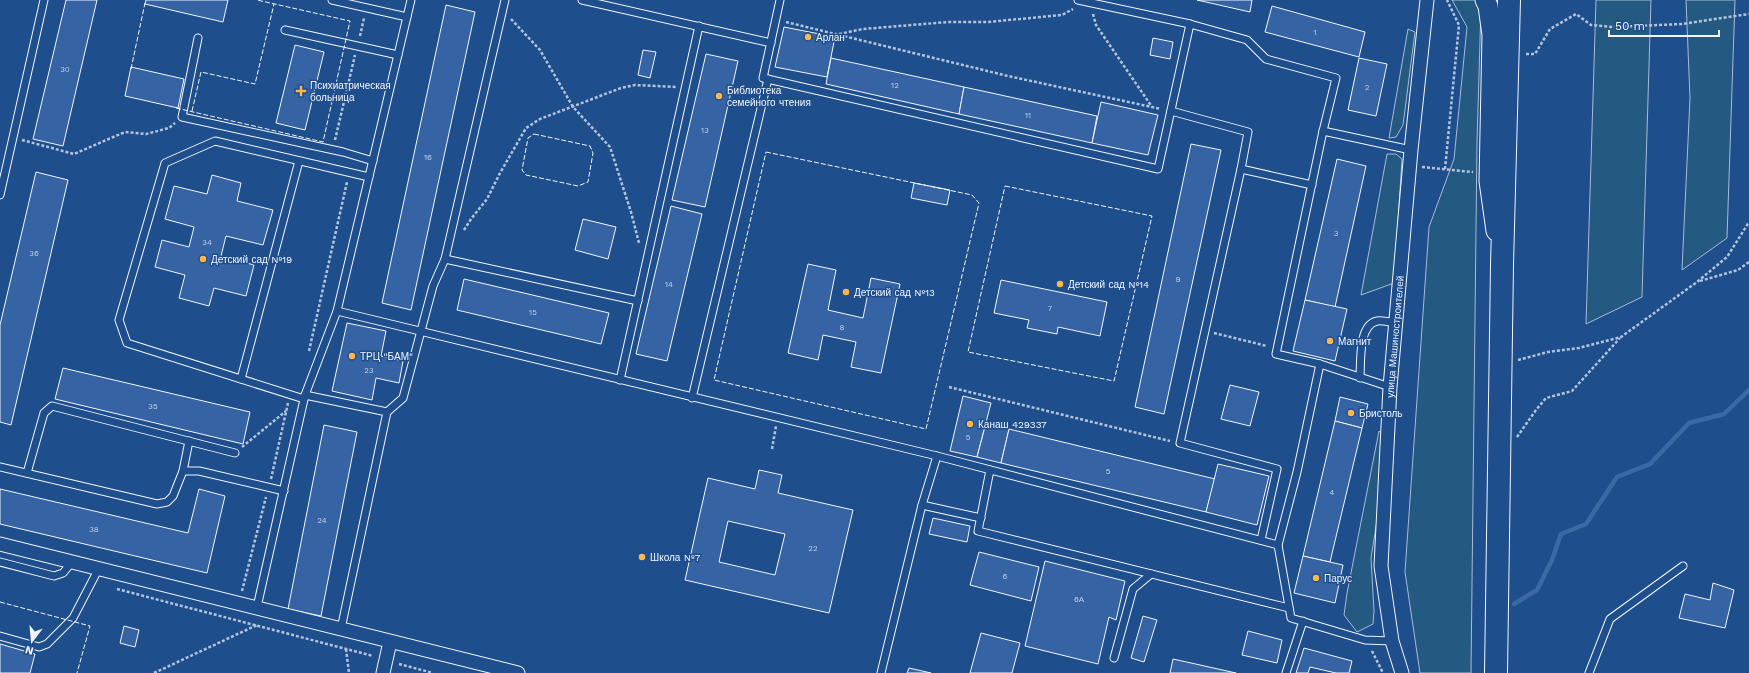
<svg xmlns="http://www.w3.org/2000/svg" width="1749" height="673" font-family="'Work Sans',sans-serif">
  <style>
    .green { fill: #245a82; stroke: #a8bbd7 }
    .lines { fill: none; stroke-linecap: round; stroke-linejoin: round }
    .stream { stroke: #3b69a3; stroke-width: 4.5 }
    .building { fill: #3563a3; stroke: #f2f6ff; fill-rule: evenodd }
    .service-casing { stroke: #f2f6ff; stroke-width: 9 }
    .minor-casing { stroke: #f2f6ff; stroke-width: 15 }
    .secondary-casing { stroke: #f2f6ff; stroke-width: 21 }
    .trunk-casing { stroke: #f2f6ff; stroke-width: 24 }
    .path { stroke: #b3c4dc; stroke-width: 2.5; stroke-dasharray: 3 2; stroke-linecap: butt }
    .service { stroke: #1f4e8c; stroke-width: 7 }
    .minor { stroke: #1f4e8c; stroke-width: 13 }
    .secondary { stroke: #1f4e8c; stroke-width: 19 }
    .trunk { stroke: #1f4e8c; stroke-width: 22 }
    .fence { stroke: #f2f6ff; stroke-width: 1; stroke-dasharray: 5 2; stroke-linecap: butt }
    .poi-dot { fill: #ffb74d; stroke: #1f4e8c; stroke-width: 1.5 }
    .labels { text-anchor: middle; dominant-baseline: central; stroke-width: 3; stroke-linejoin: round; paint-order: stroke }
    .number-label { font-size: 8px; fill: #c3d1e8 }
    .poi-label { font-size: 10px; fill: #f2f6ff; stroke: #1f4e8c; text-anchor: start }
    .street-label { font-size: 10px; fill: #f2f6ff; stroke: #1f4e8c }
  </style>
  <rect width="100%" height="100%" fill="#1f4e8c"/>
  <g class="green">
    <polygon points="1452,0 1476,0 1481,7 1477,142 1471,673 1420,673 1405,572 1429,227 1454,159 1467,27"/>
    <polygon points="1596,0 1651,0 1642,297 1586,324"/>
    <polygon points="1686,0 1735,0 1727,238 1682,270 1690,98"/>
    <polygon points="1408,29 1415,32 1403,125 1396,137 1389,138"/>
    <polygon points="1387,154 1396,154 1402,159 1394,283 1361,295"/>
    <polygon points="1379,431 1383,435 1378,514 1371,558 1374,611 1373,624 1357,632 1344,615 1347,593"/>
  </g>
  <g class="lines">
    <polyline class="stream" points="1514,604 1537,590 1552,560 1561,534 1586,524 1617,477 1650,464 1689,423 1724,414 1749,390"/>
  </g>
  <g class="building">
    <polygon points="66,0 97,0 63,146 33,139"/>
    <polygon points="146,0 228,0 223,22 145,4"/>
    <polygon points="1197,0 1252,0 1250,12"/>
    <polygon points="446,5 475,12 411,310 382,303"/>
    <polygon points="1272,6 1365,32 1359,57 1265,32"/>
    <polygon points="784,27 835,37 827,77 775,67"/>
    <polygon points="1153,38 1173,42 1170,59 1150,55"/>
    <polygon points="295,45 324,52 305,130 276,123"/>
    <polygon points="643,50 656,52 650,78 638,75"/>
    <polygon points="706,54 738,61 705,207 672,200"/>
    <polygon points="831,58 964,87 959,114 826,84"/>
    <polygon points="1359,58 1387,64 1376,116 1348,110"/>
    <polygon points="131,67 184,79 178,108 125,96"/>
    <polygon points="964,87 1097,116 1092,143 959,114"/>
    <polygon points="1101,102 1158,115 1148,155 1092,143"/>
    <polygon points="1191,144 1221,150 1164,414 1135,407"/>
    <polygon points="1337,159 1366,166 1335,307 1305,300"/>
    <polygon points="36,172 68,180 11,425 0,422 0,325"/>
    <polygon points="212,175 241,183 237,201 273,210 263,245 226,236 221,256 254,265 246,296 214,288 209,306 179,298 185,275 155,267 162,240 189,247 194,227 165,219 174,186 207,194"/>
    <polygon points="914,183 950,190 947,205 911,198"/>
    <polygon points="671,206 702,214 667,361 636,354"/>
    <polygon points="583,219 616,227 608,259 575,250"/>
    <polygon points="808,264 836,270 828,310 863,318 871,278 900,284 881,373 851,367 856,342 823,335 818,360 788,353"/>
    <polygon points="464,279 609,313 601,344 457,310"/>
    <polygon points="1001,280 1107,302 1100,336 1058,327 1057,334 1027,328 1029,320 994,313"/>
    <polygon points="1305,300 1347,309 1335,361 1293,351"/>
    <polygon points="347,323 386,331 381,356 403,361 399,383 376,378 372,400 332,391"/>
    <polygon points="63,368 250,412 243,444 55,399"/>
    <polygon points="1230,385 1259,392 1250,426 1221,419"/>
    <polygon points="963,396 991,403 977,457 950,451"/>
    <polygon points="1340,397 1368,404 1362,428 1335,421"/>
    <polygon points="1335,421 1362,428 1330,562 1303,556"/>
    <polygon points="986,423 1009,429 1001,463 977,457"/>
    <polygon points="324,425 357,432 321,616 288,609"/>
    <polygon points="1009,429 1215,479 1206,512 1001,463"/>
    <polygon points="1218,464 1269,476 1257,525 1206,512"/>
    <path d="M 759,470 L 782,475 L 778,493 L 853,510 L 829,613 L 685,580 L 708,478 L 755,489 ZM 728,521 L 785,534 L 775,575 L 719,562 Z"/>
    <polygon points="0,489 188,533 199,489 225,496 207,573 0,524"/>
    <polygon points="933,518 970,526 967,542 929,534"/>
    <polygon points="979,552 1039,567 1031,601 970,585"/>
    <polygon points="1303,556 1343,565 1335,603 1294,593"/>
    <polygon points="1045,561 1125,581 1116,620 1109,617 1098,664 1025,646"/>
    <polygon points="1713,583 1734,590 1725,628 1679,618 1685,594 1710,600"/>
    <polygon points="1143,616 1157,620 1144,662 1131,658"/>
    <polygon points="124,626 139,630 135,647 120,643"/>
    <polygon points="1248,631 1282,640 1277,663 1242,655"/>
    <polygon points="981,633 1020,643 1012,673 970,673"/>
    <polygon points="0,644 35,654 30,673 0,673"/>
    <polygon points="1304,648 1352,661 1349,673 1336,673 1310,667 1308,673 1296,673"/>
    <polygon points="1173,659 1236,673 1170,673"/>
    <polygon points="909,668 931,673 907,673"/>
  </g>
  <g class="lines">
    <g class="service-casing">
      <g id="service">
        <polyline points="332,0 407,17"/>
        <polyline points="582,0 771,43"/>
        <polyline points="780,0 763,78 1158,169 1190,24 1247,40 1266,59 1336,78 1323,131 1411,150"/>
        <polyline points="1078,0 1190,24"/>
        <polyline points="285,30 398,55"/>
        <polyline points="198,38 182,117 343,152 373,161"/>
        <polyline points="1171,111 1248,132 1241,169"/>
        <polyline points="1323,131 1276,354 1320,364 1390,387"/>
        <polyline points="0,195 44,0"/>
        <polyline points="445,259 638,301"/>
        <polyline points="337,311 937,456 1278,545 1291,618 1365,640 1392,641"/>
        <path d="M 1360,378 C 1361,362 1358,325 1377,321 C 1382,320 1390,322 1395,323"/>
        <polyline points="241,379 299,161"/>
        <polyline points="620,380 699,26"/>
        <polyline points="305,395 387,412 341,629"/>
        <polyline points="692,398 768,79"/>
        <polyline points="304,399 127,343 119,320 165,163 215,141 369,177"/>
        <polyline points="387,412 403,398 433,286 445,259 505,0"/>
        <polyline points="0,467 157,504 167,502 173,496 183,471 199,471 284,491"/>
        <polyline points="990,470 978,531 1289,608"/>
        <polyline points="183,471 189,441"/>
        <polyline points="27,473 44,413 52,406 235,453"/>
        <polyline points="922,505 937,456"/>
        <polyline points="1261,540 1277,469 1180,443 1241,169 1312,185"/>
        <polyline points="1278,545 1297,472 1320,364"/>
        <polyline points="0,562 54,576 63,573 72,562"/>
        <polyline points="257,607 305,395 337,311 411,0"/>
        <polyline points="0,636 39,647 47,644 73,618 99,568"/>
        <polyline points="1114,658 1133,589 1151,574"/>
        <polyline points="881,673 922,505 981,518"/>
        <polyline points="1286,673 1303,621"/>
        <polyline points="1589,673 1610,619 1683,566"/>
      </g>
    </g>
    <g class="minor-casing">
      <g id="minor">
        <polyline points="0,544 518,673"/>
        <polyline points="383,673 390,642"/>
        <path id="s1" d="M 1402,673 L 1392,641 L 1381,566 L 1390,387 L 1411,150 L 1427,0"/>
      </g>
    </g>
    <g class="secondary-casing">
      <polyline id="secondary" points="1485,0 1488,6 1492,35 1489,181 1496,231"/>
    </g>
    <g class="trunk-casing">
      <polyline id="trunk" points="1496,673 1502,265 1509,0"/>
    </g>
    <g class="path">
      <polyline points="1093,14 1096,25 1152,107"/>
      <polyline points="511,19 540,50 573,107 610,147 631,212 639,243"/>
      <polyline points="786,22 1008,76 1161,109"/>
      <polyline points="839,34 863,29 948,22 988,22 1062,15 1073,9"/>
      <polyline points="360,36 364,18"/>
      <polyline points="1526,54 1535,54 1550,29 1576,14 1591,25 1613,27 1682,24 1749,14"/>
      <polyline points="22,140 74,154 125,132 146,134 169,128 175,123"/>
      <polyline points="335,140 355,55"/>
      <polyline points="1422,167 1473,172"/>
      <polyline points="1445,169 1459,25 1447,0"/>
      <polyline points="464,230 471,219 487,199 500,173 526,128 540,119 621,88 635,85 676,87"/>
      <polyline points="1700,281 1738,270 1749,262"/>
      <polyline points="1214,333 1267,346"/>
      <polyline points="309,351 347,182"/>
      <polyline points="1518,360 1548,352 1579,348 1621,337 1697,282 1727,257 1749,222"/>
      <polyline points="949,387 1170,441"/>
      <polyline points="1517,437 1536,410 1546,398 1572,391 1620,338"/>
      <polyline points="242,447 286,411"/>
      <polyline points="772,449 776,426"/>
      <polyline points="271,479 288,403"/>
      <polyline points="117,589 373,656"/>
      <polyline points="242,591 266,497"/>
      <polyline points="346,649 349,673"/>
      <polyline points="1372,651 1383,673"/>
      <polyline points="399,664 433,673"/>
      <polyline points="154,673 257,625"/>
    </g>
    <use href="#service" class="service"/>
    <use href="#minor" class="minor"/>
    <use href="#secondary" class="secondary"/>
    <use href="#trunk" class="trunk"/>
    <g class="fence">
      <polyline points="131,69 145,3"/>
      <polyline points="176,108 323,142 350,21 257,0"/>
      <polyline points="192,111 201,72 255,84 274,4"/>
      <polygon points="534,134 590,146 593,153 588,182 578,186 526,175 522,170 528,138"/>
      <polygon points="766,152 972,195 979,203 926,429 714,380"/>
      <polygon points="1005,186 1152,216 1114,381 968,352"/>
      <polyline points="0,602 90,626 77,673"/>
    </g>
  </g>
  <g class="poi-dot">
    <circle cx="808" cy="37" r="4"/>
    <path d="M299 85h4v4h4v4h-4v4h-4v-4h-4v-4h4z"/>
    <circle cx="719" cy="96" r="4"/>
    <circle cx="203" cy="259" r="4"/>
    <circle cx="1060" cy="284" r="4"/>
    <circle cx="846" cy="292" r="4"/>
    <circle cx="1330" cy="341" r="4"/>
    <circle cx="352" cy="356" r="4"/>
    <circle cx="1351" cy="413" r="4"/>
    <circle cx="970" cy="424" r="4"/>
    <circle cx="642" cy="557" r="4"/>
    <circle cx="1316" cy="578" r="4"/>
  </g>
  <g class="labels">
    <g class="number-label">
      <text x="1315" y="32">1</text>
      <text x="65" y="69">30</text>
      <text x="895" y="85">12</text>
      <text x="1367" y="87">2</text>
      <text x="1028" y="115">11</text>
      <text x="705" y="130">13</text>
      <text x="428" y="157">16</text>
      <text x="1336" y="233">3</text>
      <text x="207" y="242">34</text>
      <text x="34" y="253">36</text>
      <text x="1178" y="279">9</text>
      <text x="669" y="284">14</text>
      <text x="1050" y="308">7</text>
      <text x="533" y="312">15</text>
      <text x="842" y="327">8</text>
      <text x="369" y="370">23</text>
      <text x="153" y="406">35</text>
      <text x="968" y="437">5</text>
      <text x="1108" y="471">5</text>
      <text x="1332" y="492">4</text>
      <text x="322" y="520">24</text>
      <text x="94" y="529">38</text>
      <text x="813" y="548">22</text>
      <text x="1005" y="576">6</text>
      <text x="1079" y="599">6А</text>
    </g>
    <g class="poi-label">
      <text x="816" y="37">Арлан</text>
      <text x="310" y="85">Психиатрическая<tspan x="310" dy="12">больница</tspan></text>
      <text x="727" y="90">Библиотека<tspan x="727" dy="12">семейного чтения</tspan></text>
      <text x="211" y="259">Детский сад №19</text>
      <text x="1068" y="284">Детский сад №14</text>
      <text x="854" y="292">Детский сад №13</text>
      <text x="1338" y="341">Магнит</text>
      <text x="360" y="356">ТРЦ "БАМ"</text>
      <text x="1359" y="413">Бристоль</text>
      <text x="978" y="424">Канаш 429337</text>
      <text x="650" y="557">Школа №7</text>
      <text x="1324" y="578">Парус</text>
    </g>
    <g class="street-label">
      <text stroke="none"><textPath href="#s1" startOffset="339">улица Машиностроителей</textPath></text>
    </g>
  </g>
  <g transform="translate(32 641) rotate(196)" stroke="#1f4e8c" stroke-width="3" paint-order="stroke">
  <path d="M0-3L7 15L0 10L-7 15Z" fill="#f2f6ff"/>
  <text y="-6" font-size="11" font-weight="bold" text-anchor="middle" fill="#f2f6ff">N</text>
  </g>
  <path d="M1609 30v6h110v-6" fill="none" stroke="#f2f6ff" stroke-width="2"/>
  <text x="1615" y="30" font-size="12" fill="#f2f6ff" stroke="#1f4e8c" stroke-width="3" paint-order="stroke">50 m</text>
</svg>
